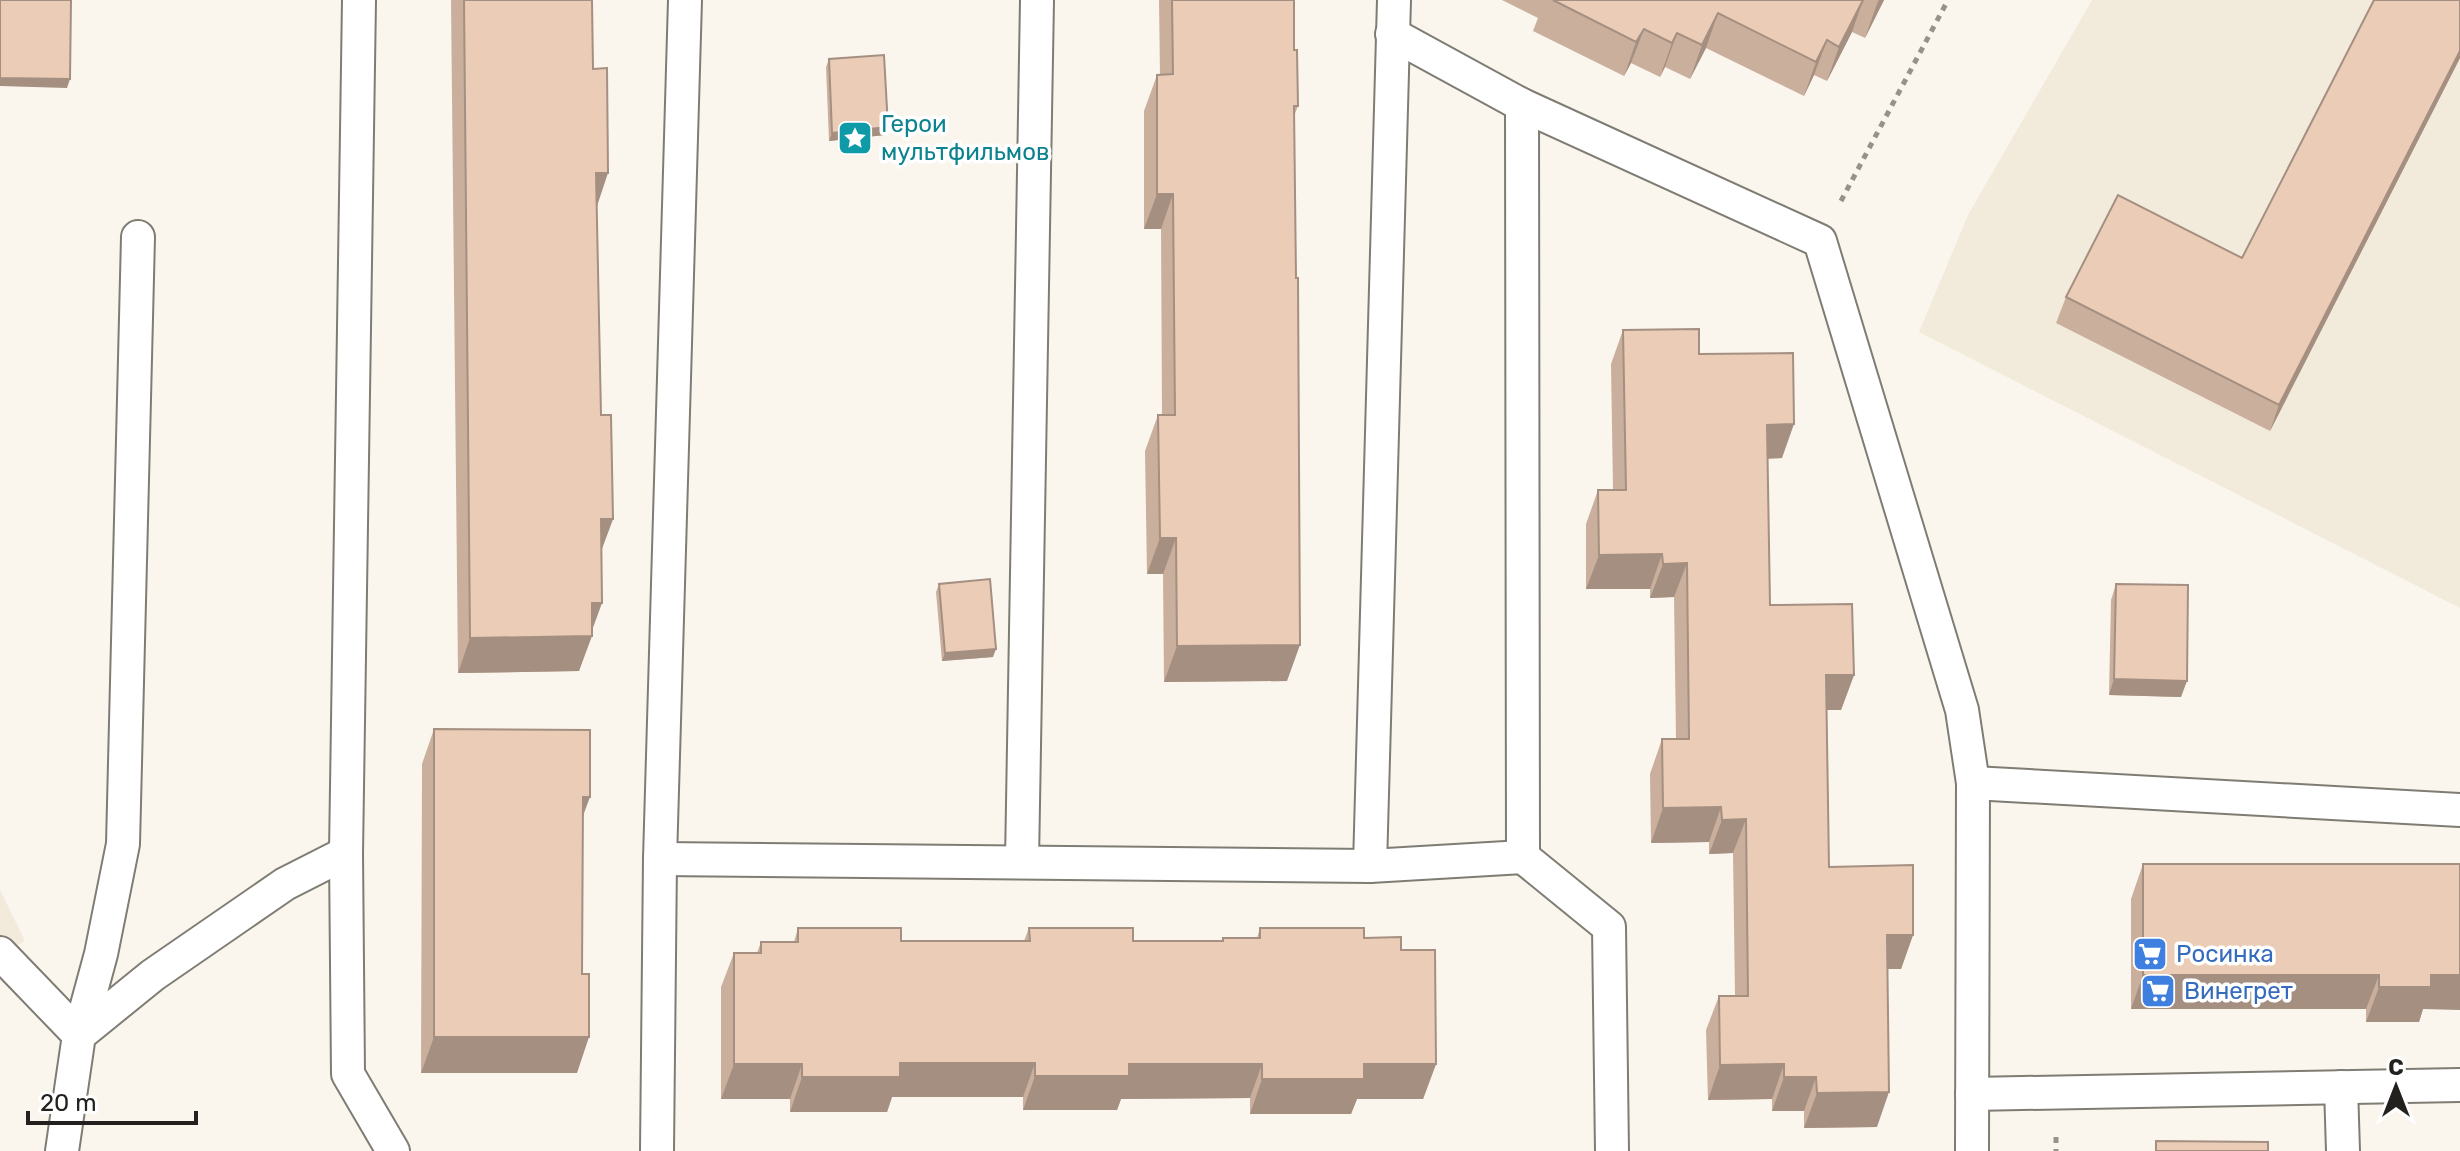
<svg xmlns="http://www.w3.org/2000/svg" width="2460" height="1151" font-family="Rubik,sans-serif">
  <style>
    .built { fill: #f2ebdc }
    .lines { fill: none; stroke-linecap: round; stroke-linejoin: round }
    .service-casing { stroke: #7f7c74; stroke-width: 36 }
    .path { stroke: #95928d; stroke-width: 5; stroke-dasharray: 6 6; stroke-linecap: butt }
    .service { stroke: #fff; stroke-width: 32 }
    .wall { fill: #caaf9d }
    .shaded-wall { fill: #a48f80 }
    .building { fill: #ebccb7; stroke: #a48f80; stroke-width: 2 }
    .labels { text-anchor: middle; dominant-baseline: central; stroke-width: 7; stroke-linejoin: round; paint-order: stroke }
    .culture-label { font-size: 24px; fill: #0d838f; stroke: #fff; text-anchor: start }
    .shop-label { font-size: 24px; fill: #366cbe; stroke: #fff; text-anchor: start }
  </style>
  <rect width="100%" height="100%" fill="#faf6ee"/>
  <g class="built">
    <polygon points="2092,0 2460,0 2460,608 1919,332 1968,215"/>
    <polygon points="0,890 25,941 0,955"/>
  </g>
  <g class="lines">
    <g class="service-casing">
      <g id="service">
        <polyline points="359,0 346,853 348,1074 393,1151"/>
        <polyline points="1392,34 1522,105 1820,241 1962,710 1973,783 1972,1151"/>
        <polyline points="1522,105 1523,857 1609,927 1612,1151"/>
        <polyline points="1973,783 2460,810"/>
        <polyline points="660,859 1370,866 1523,857"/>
        <polyline points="1022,861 1037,0"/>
        <polyline points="1370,866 1394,0"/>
        <polyline points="0,953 79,1035"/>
        <polyline points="79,1035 101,954 123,844 138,237"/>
        <polyline points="2341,1087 2343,1151"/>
        <polyline points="1972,1094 2460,1085"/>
        <polyline points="62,1151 79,1035 153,975 285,884 346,853"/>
        <polyline points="657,1151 660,859 685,0"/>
      </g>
    </g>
    <g class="path">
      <polyline points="1841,201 1948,0"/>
      <polyline points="2056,1137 2056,1151"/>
    </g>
    <use href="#service" class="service"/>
  </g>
  <g class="wall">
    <polygon points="451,0 592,0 601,415 613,519 601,551 592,631 579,671 458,673"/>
    <polygon points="1159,0 1294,0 1294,50 1298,106 1294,116 1287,681 1164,682 1163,574 1147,574 1145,451 1158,415 1162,415 1161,229 1144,229 1144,111 1157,75 1160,75"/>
    <polygon points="1502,0 1884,0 1865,38 1852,32 1827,81 1814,75 1804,96 1706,48 1690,79 1665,67 1660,77 1631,63 1624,76 1533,31 1538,18"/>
    <polygon points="2460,0 2460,58 2270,431 2056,323 2066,297 2242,258"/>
    <polygon points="829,59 888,127 885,135 829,141 826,67"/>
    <polygon points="1623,330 1699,354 1782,458 1767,459 1770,605 1854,675 1841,710 1826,710 1829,867 1913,935 1901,969 1888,969 1877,1127 1804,1128 1804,1111 1772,1111 1772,1099 1708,1100 1706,1030 1719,996 1735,996 1733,853 1709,854 1709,842 1651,843 1650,774 1662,739 1676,739 1674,597 1650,598 1650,589 1586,589 1586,524 1598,490 1613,490 1611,364"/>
    <polygon points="939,584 993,657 942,661 936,592"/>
    <polygon points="2116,584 2181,697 2109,695 2111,600"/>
    <polygon points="434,729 577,1073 421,1073 422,764"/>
    <polygon points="2143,864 2460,864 2423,1009 2419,1022 2366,1022 2366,1009 2131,1009 2131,899"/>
    <polygon points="798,928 901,941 1024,941 1029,928 1133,941 1222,941 1223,938 1257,938 1260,928 1364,938 1401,950 1436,1064 1423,1099 1357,1099 1351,1114 1250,1114 1250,1098 1121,1099 1117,1110 1023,1110 1023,1097 892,1097 887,1112 790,1112 790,1099 721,1099 721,987 734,953 757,953 761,942 794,942"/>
  </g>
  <g class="shaded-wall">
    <polygon points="1863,0 1852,32 1827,81 1839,47"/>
    <polygon points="1879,0 1884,0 1865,38 1877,4"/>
    <polygon points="1718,13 1706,48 1690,79 1702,45"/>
    <polygon points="1644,29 1631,63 1624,76 1636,42"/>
    <polygon points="1677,33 1665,67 1660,77 1672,43"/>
    <polygon points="1827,40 1814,75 1804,96 1816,62"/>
    <polygon points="2460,51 2460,58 2270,431 2279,405"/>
    <polygon points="0,78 70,79 67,88 0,86"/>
    <polygon points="888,127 885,135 829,141 832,133"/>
    <polygon points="596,173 608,173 596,209"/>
    <polygon points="1157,194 1173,194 1161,229 1144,229"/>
    <polygon points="1794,424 1782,458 1754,459 1767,425"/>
    <polygon points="601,519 613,519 600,554"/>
    <polygon points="1160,538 1176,538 1163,574 1147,574"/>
    <polygon points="1662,554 1650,589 1586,589 1599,555"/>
    <polygon points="1687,563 1674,597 1650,598 1663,564"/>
    <polygon points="592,603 602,603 590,636 592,636 579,671 458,673 470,638"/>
    <polygon points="1300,645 1287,681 1164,682 1177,646"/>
    <polygon points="996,649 993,657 942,661 945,653"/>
    <polygon points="1826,675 1854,675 1841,710 1813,710"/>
    <polygon points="2114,679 2187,681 2181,697 2109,695"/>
    <polygon points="583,797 590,797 577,832"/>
    <polygon points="1721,807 1709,842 1651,843 1663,808"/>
    <polygon points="1746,819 1733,853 1709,854 1722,820"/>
    <polygon points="1887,935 1913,935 1901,969 1875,969"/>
    <polygon points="2143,975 2379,975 2366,1009 2131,1009"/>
    <polygon points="2431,975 2460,975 2460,1010 2423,1009 2419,1022 2366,1022 2379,987"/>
    <polygon points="434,1037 589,1037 577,1073 421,1073"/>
    <polygon points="900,1063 1035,1063 1023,1097 892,1097 887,1112 790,1112 802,1077"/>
    <polygon points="734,1064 802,1064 790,1099 721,1099"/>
    <polygon points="1129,1064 1262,1064 1250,1098 1121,1099 1117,1110 1023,1110 1035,1076"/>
    <polygon points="1364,1064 1436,1064 1423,1099 1357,1099 1351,1114 1250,1114 1262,1079"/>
    <polygon points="1784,1064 1772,1099 1708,1100 1720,1065"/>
    <polygon points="1784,1077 1816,1077 1804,1111 1772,1111"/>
    <polygon points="1889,1092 1877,1127 1804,1128 1817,1093"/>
  </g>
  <g class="building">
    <polygon points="0,0 71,0 70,79 0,78"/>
    <polygon points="464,0 592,0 593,69 607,68 608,173 596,173 601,415 611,415 613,519 601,519 602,603 592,603 592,636 470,638"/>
    <polygon points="1172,0 1294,0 1294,50 1297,50 1298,106 1294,106 1296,278 1298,278 1300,645 1177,646 1176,538 1160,538 1158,415 1175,415 1173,194 1157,194 1157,75 1173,74"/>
    <polygon points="1553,0 1863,0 1839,47 1827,40 1816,62 1718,13 1702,45 1677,33 1672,43 1644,29 1636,42"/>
    <polygon points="2374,0 2460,0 2460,51 2279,405 2066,297 2118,195 2242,258"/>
    <polygon points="884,55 888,127 832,133 829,59"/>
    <polygon points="1699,329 1699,354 1793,353 1794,424 1767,425 1770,605 1852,604 1854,675 1826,675 1829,867 1913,865 1913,935 1887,935 1889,1092 1817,1093 1816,1077 1784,1077 1784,1064 1720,1065 1719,996 1748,996 1746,819 1722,820 1721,807 1663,808 1662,739 1689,739 1687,563 1663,564 1662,554 1599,555 1598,490 1626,490 1623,330"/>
    <polygon points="990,579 996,649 945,653 939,584"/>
    <polygon points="2116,584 2188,585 2187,681 2114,679"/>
    <polygon points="434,729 590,730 590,797 583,797 582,974 589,974 589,1037 434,1037"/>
    <polygon points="2143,864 2460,864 2460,975 2431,975 2431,987 2379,987 2379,975 2143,975"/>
    <polygon points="798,928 901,928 901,941 1030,941 1029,928 1133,928 1133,941 1223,941 1223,938 1260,938 1260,928 1364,928 1364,938 1401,937 1401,950 1435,950 1436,1064 1364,1064 1364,1079 1262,1079 1262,1064 1129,1064 1129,1076 1035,1076 1035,1063 900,1063 900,1077 802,1077 802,1064 734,1064 734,953 761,953 761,942 798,942"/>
    <polygon points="2156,1141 2268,1142 2268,1151 2156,1151"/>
  </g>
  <defs>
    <g id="sight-square" transform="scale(1.8)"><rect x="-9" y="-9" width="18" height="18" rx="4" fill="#0f9aa8" stroke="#fff"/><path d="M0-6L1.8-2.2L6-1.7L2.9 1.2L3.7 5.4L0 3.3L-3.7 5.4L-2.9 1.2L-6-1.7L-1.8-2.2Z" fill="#fff"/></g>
    <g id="supermarket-square" transform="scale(1.8)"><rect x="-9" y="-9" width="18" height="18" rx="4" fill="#3f7fe0" stroke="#fff"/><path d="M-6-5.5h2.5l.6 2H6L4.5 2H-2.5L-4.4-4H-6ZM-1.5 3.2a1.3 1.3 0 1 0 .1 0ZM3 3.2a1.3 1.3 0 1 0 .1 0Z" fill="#fff"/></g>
  </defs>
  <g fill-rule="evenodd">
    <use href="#sight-square" x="855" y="138"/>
    <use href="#supermarket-square" x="2150" y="954"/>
    <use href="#supermarket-square" x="2158" y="991"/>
  </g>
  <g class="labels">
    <g class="culture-label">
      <text x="881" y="124">Герои<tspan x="881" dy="28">мультфильмов</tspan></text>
    </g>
    <g class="shop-label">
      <text x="2176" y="954">Росинка</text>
      <text x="2184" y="991">Винегрет</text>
    </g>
  </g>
  <g transform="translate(2396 1087)" stroke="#ffffff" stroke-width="6" paint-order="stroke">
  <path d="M0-6L14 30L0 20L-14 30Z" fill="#23211e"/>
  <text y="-12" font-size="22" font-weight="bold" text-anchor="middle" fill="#23211e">С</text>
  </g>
  <path d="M28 1111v12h168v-12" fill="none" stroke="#23211e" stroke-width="4"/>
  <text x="40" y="1111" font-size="24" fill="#23211e" stroke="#ffffff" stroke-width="6" paint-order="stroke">20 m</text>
</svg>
